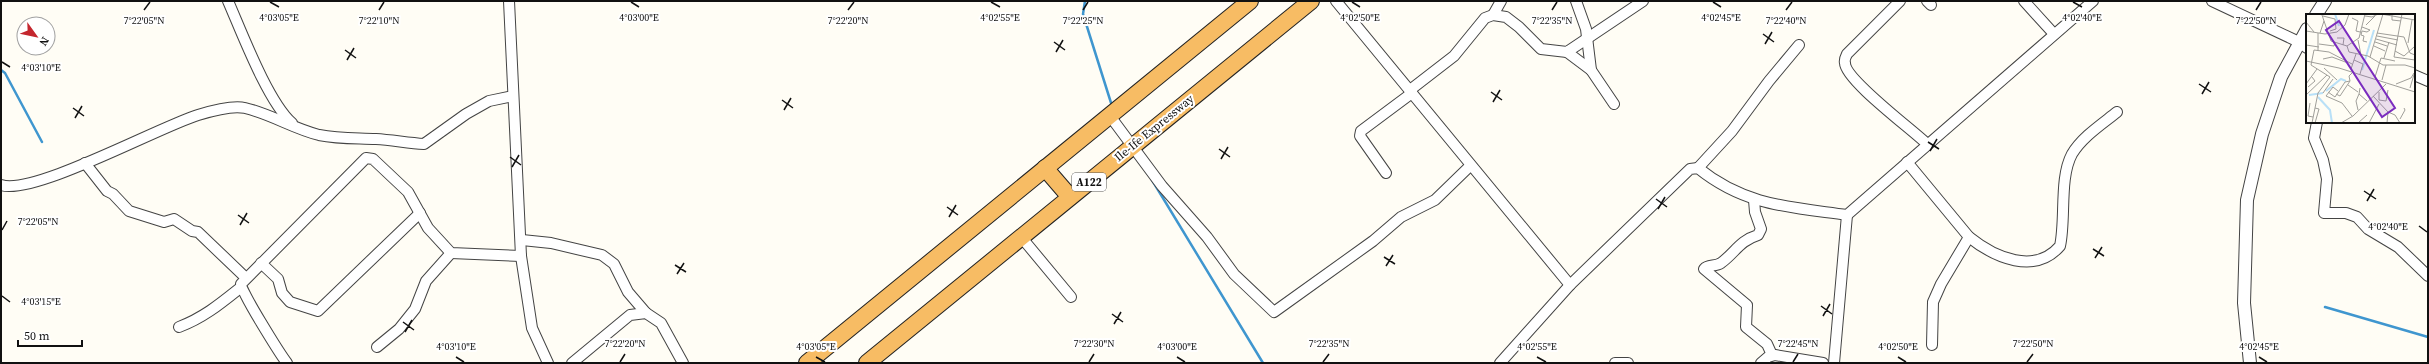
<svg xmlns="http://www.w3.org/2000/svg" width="2429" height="364" font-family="'Source Serif 4',serif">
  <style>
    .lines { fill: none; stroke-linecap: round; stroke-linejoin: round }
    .stream { stroke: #3f96cf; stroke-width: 2.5 }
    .minor-casing { stroke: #444; stroke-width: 12 }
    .tertiary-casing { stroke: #444; stroke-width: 14 }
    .trunk-casing { stroke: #222; stroke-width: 18 }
    .minor { stroke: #fff; stroke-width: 10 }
    .tertiary { stroke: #fff; stroke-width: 12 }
    .trunk { stroke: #f7bc64; stroke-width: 16 }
    .ticks { fill: none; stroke: #111; stroke-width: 1.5 }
    .labels { text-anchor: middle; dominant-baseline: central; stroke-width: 4; stroke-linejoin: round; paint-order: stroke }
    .shield { fill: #fff; stroke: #585858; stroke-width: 1 }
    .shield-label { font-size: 11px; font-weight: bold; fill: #111 }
    .street-label { font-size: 12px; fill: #111; stroke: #fff }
    .inset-river { fill: none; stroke: #b9e0f7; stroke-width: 2 }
    .inset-road { fill: none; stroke: #a09f9a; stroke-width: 1 }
    .view { fill: #7b2cbf; fill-opacity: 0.15; stroke: #7b2cbf; stroke-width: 2 }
    .inset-edge { fill: none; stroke: #111; stroke-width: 2 }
    .ticks-label { font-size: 10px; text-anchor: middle; fill: #111; stroke: #fff; stroke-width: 4; stroke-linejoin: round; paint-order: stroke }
  </style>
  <rect width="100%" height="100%" fill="#fffdf5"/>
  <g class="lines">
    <g class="stream">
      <polyline points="1085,1 1083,14 1112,106"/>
      <polyline points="1,70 5,73 42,142"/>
      <polyline points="1152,180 1263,363"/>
      <polyline points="2325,307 2428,337"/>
    </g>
    <g class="minor-casing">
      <g id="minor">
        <path d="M 228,1 C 242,33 268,102 292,123"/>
        <polyline points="509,1 521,256 532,328 548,363"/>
        <polyline points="1336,1 1570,285"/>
        <polyline points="1576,1 1586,29 1591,70 1614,104"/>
        <path d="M 1900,1 L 1847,54 C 1846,56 1844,60 1845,63 C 1845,80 1913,130 1927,144"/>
        <polyline points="1927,1 1931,5"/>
        <polyline points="2024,1 2054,34"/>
        <polyline points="2212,1 2299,42 2307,48"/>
        <polyline points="1493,15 1501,1"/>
        <polyline points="1567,52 1591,70"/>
        <polyline points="2414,75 2428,81"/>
        <polyline points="1410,90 1454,56 1485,18 1493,15 1506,17 1519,27 1541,49 1567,52 1643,1"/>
        <polyline points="1110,116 1162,186 1207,237 1234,274 1274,312 1373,241 1401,217 1435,200 1470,166"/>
        <polyline points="2317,122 2314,138 2323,160 2327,179 2324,213 2346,213 2357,217 2368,229 2398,247 2428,276"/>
        <path d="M 1907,162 L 1969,237 C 1995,258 2035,275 2060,246 C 2066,219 2059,178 2072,154 C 2082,137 2102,124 2117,112"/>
        <polyline points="85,163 107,191 113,194 129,211 164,222 174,219 192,231 198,232 246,278"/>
        <polyline points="1698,168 1732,131 1769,81 1799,45"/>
        <polyline points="1386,173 1360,136 1361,131 1412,93"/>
        <path d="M 1,185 C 33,196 159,127 198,115 C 211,111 232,105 245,108 C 271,114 294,129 319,135 C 339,139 357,138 376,139 C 392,140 408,143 424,144 L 466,114 L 489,101 L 513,96"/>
        <path d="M 1754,200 L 1755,212 L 1761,229 L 1758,235 C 1739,241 1736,252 1721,263 C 1715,267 1708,264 1704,269 L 1747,305 L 1746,327 L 1767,344 L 1772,355"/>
        <polyline points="1022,238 1071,297"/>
        <polyline points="522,240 551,243 602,255 614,264 628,292 646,313"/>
        <polyline points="261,263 278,279 282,293 290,302 318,311 420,213"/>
        <path d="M 179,327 C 203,318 220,304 240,288"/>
        <polyline points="1932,345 1933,302 1941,284 1969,237"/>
        <polyline points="377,347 399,329 415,309 426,281 451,253"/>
        <path d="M 287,363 C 280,354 240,290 241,284 L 366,158 L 373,159 L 408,192 L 428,228 L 451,253 L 521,256"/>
        <polyline points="572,363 630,315 646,313 661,323 683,363"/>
        <path d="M 1500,363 L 1570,285 L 1690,169 L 1698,168 C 1745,206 1790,207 1847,215 L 2093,1"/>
        <polyline points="1615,363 1628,363"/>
        <polyline points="1761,363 1768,357 1775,355 1823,363"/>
        <polyline points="1834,363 1847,215"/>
      </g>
    </g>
    <g class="tertiary-casing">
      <g id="tertiary">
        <polyline points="2316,15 2325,1"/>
        <polyline points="2250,363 2244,303 2247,200 2262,134 2281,77 2307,29"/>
      </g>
    </g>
    <g class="trunk-casing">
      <g id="trunk">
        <polyline points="1045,168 1070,197"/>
        <polyline points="807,363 1250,1"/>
        <polyline points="867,363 1311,1"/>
      </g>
    </g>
    <use href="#minor" class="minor"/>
    <use href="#tertiary" class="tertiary"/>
    <use href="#trunk" class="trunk"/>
  </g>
  <path class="ticks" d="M 270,2 L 279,7M 631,2 L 639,7M 991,2 L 1000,7M 1352,2 L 1360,7M 1713,2 L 1721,7M 2073,2 L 2082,7M 144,10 L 150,2M 379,10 L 384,2M 848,10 L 854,2M 1083,10 L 1088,2M 1552,10 L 1557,2M 1786,10 L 1792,2M 2256,10 L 2261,2M 1763,34 L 1774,42M 1054,42 L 1065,50M 1765,44 L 1772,32M 345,50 L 356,58M 1056,52 L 1063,40M 347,60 L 354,48M 2,62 L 10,67M 2199,84 L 2211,92M 1491,92 L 1502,100M 2202,94 L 2209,82M 782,100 L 793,108M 1493,102 L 1500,90M 73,108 L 84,116M 784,110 L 791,98M 75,118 L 82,106M 1928,142 L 1939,149M 1219,149 L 1230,157M 1930,151 L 1937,139M 510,157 L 521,165M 1221,159 L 1228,147M 512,167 L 519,155M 2364,191 L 2376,199M 1656,199 L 1667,207M 2367,201 L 2374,189M 947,207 L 958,215M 1658,209 L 1665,197M 238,215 L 249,223M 949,217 L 956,205M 240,225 L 247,213M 2419,226 L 2427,232M 2,230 L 7,221M 2093,249 L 2104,256M 1384,257 L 1395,264M 2095,258 L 2102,247M 675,265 L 686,272M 1386,266 L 1393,255M 677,274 L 684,263M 2,296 L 10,302M 1821,306 L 1832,314M 1112,314 L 1123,322M 1823,316 L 1830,304M 403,322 L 414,330M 1114,324 L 1121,312M 405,332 L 412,320M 456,357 L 464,362M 816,357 L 825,362M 1177,357 L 1185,362M 1537,357 L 1546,362M 1898,357 L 1906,362M 2259,357 L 2267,362M 620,362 L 625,354M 1089,362 L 1094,354M 1323,362 L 1329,354M 1793,362 L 1798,354M 2027,362 L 2033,354"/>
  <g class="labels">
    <rect class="shield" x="1072" y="173" width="34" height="18" rx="3"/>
    <g class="shield-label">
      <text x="1089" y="182">A122</text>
    </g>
    <g class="street-label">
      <text transform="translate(1154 128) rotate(-39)">Ile-Ife Expressway</text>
    </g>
  </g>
  <g transform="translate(2306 14)">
    <rect width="109" height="109" fill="#fffdf5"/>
    <path class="inset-river" d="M 29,0 L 33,12M 56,56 L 68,16M 20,77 L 35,65 L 40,67M 3,81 L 17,79M 12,83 L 24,96 L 26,109"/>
    <path class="inset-road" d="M 75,0 L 109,6M 86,0 L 86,6 L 95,7M 96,0 L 88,43 L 109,46M 17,2 L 29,5 L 30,15 L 24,17M 59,2 L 66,3 L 72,0M 46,4 L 52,7 L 50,17 L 54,18M 18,7 L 25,27 L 41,32 L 43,38 L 62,42 L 77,51 L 99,51 L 109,54M 0,8 L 8,18M 60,11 L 69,2M 56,13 L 64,16 L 61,18 L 56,17 L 55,21 L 58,22 L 57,27 L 61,28M 0,17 L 19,20 L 31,18 L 39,11 L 43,0M 12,19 L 12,37M 14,19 L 18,7 L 16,1M 71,19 L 98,23 L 104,39 L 109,41M 71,22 L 92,26M 31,24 L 38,24 L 37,31M 70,25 L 91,31M 52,26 L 55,41M 69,28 L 81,32M 46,29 L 54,38M 102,29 L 106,6M 13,30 L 28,32 L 29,28M 0,31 L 13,33M 41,32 L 53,24 L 59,0M 68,32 L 79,37M 89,37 L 98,42 L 108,33M 64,43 L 77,0M 78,44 L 83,28M 17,45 L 26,43 L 42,49M 48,46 L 57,50 L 54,60M 0,47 L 33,54 L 109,78M 18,54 L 31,66M 45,55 L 50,40M 69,63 L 75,44 L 89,47M 76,66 L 80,51M 0,70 L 11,55M 90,70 L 105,64 L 108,59M 42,71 L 52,78M 2,73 L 9,67 L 6,63M 54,74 L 53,80 L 61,87M 104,74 L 109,57M 32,77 L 27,73 L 20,82 L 36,89 L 46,102M 22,78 L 29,83 L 39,68 L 44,67 L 43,62 L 47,58M 73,78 L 73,86 L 80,87 L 82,76M 17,79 L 27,65M 30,80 L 34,82 L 44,67M 0,81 L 21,61M 67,82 L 82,98 L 81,109M 4,89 L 2,102 L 7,103M 9,94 L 13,95 L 9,109M 52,96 L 50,87 L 53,80M 82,98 L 89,101 L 94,109M 94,105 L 99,96 L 98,94M 6,109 L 12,79 L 24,63 L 5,51 L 8,36 L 23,38 L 46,50M 35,109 L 47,102 L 80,70M 52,109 L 61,101M 63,109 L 73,90"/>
    <path class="view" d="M 33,7 L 89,94 L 76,103 L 20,16 Z"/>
    <rect width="109" height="109" class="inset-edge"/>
  </g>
  <g class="ticks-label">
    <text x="639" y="21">4°03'00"E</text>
    <text x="1360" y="21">4°02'50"E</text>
    <text x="2082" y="21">4°02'40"E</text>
    <text x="279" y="21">4°03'05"E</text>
    <text x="1000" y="21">4°02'55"E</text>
    <text x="1721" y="21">4°02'45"E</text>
    <text x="144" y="24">7°22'05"N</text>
    <text x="1552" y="24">7°22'35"N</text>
    <text x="2256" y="24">7°22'50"N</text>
    <text x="379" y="24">7°22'10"N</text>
    <text x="848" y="24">7°22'20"N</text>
    <text x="1083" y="24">7°22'25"N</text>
    <text x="1786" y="24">7°22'40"N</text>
    <text x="41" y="71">4°03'10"E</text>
    <text x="38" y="225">7°22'05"N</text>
    <text x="2388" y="230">4°02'40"E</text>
    <text x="41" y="305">4°03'15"E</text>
    <text x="625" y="347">7°22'20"N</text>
    <text x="1094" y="347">7°22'30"N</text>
    <text x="1329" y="347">7°22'35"N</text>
    <text x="1798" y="347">7°22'45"N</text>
    <text x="2033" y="347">7°22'50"N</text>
    <text x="456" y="350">4°03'10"E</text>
    <text x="816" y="350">4°03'05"E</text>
    <text x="1177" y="350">4°03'00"E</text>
    <text x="1537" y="350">4°02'55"E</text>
    <text x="1898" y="350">4°02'50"E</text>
    <text x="2259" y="350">4°02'45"E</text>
  </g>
  <rect width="2429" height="364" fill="none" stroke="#111111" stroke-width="4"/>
  <g transform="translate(36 36) rotate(123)"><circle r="19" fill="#ffffff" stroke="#a0a0a0"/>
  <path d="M0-3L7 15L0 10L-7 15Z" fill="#c4262e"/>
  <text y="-6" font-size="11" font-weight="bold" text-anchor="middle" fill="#111111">N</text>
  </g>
  <path d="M18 340v6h64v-6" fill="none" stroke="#111111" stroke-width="2"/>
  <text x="24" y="340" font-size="12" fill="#111111" stroke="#ffffff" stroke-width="3" paint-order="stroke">50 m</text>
</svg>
